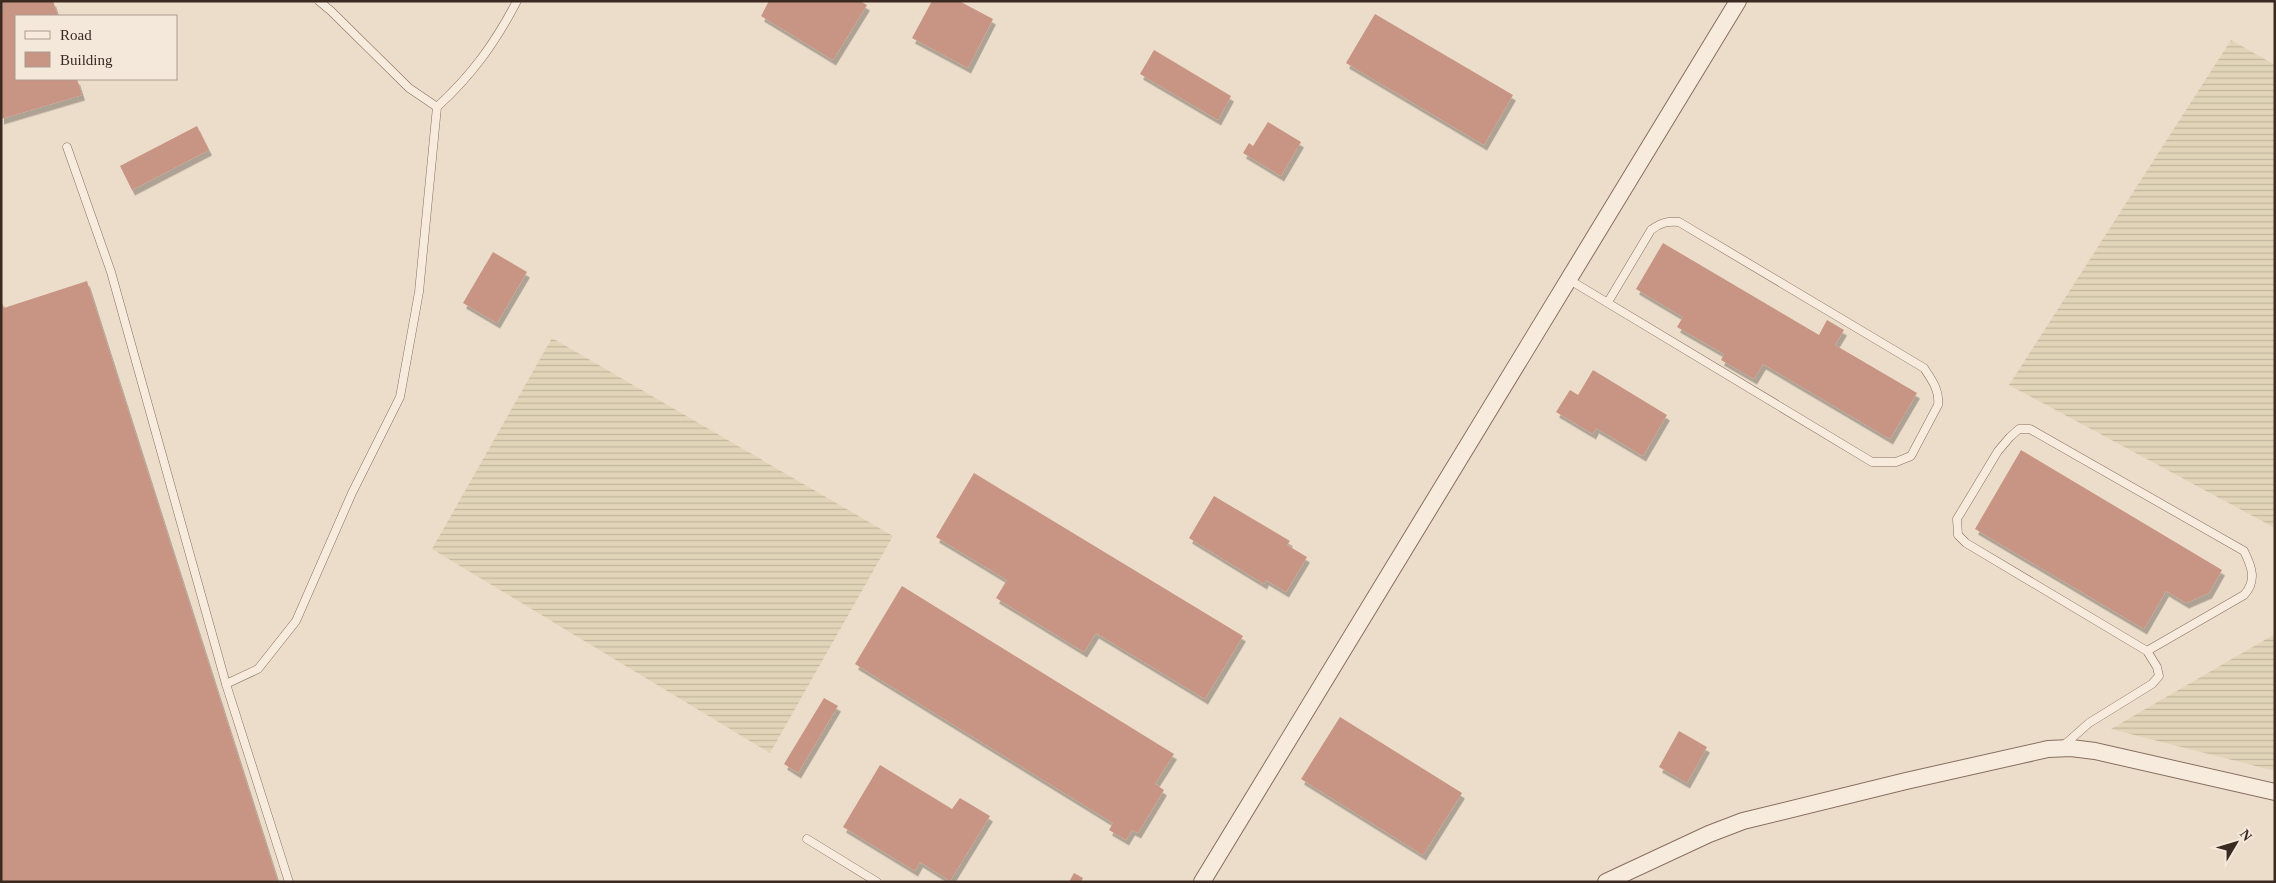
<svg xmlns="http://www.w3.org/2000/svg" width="2276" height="883" font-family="Georgia,serif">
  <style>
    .farmland { fill: url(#farmland-rules) }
    .building { fill: #c89483; filter: url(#shadow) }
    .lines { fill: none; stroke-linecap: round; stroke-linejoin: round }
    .service-casing { stroke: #886e60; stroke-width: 9 }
    .minor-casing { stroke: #886e60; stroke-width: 18 }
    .service { stroke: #f7ebdd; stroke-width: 8 }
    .minor { stroke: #f7ebdd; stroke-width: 16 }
  </style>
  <defs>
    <pattern id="farmland-rules" width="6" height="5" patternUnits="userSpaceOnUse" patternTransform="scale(1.25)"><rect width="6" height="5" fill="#e1d4b8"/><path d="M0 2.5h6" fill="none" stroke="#c2b69e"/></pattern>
    <filter id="shadow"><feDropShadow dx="3" dy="5.5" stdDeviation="0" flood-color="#0004"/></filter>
  </defs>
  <rect width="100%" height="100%" fill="#ecddca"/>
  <g class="farmland">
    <polygon points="2231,40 2275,65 2275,528 2009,385"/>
    <polygon points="552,338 893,536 770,753 432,549"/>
    <polygon points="2275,634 2275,771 2111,729"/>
  </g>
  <g class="building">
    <polygon points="1,1 53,1 58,16 16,16 16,79 77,79 82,95 1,119"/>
    <polygon points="769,1 860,1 867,5 833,60 761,16"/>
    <polygon points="932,1 959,1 993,19 968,68 912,38"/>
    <polygon points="1375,14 1513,95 1484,145 1346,63"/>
    <polygon points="1154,50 1231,96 1218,120 1140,74"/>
    <polygon points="1268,122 1301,142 1281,176 1243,153 1249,143 1253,146"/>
    <polygon points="197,126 209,150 132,190 120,166"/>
    <polygon points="1663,243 1819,335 1827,320 1844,330 1835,345 1917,393 1890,439 1763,364 1754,379 1721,360 1724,354 1677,327 1683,317 1636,289"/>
    <polygon points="493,252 527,272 497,323 463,303"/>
    <polygon points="87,281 278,882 1,882 1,300 4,308"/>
    <polygon points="1593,370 1667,415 1643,456 1596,428 1593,434 1556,412 1570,390 1578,395"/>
    <polygon points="2021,450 2222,570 2209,593 2186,603 2166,591 2144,629 1975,529"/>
    <polygon points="974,473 1243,636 1205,699 1096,633 1084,652 996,598 1007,580 936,537"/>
    <polygon points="1214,496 1290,541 1287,545 1307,557 1286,592 1266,580 1264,584 1189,538"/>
    <polygon points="902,586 1174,754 1155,784 1164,790 1138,833 1132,830 1126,840 1109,830 1113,823 855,664"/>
    <polygon points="824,698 838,706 798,773 784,764"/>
    <polygon points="1340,717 1462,793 1423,855 1301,779"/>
    <polygon points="1679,731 1707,747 1687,783 1659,767"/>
    <polygon points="880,765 952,809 960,798 990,816 950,881 920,862 915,871 843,827"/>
    <polygon points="1074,873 1083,878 1081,882 1069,882"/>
  </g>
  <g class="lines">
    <g class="service-casing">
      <g id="service">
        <polyline points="319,1 331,11 409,88 437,107"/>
        <polyline points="67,147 111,272 226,684 289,882"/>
        <path d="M 1568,279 L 1872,462 L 1896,462 L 1911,456 L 1938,405 C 1940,391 1932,380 1924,368 L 1679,222 C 1667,221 1660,223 1651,230 L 1608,302"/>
        <path d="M 226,684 L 258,669 L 296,621 L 352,493 L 400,397 L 419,292 L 437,107 C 472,75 495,43 517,1"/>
        <path d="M 2063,746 L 2089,723 L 2152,684 L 2159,676 L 2157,667 L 2147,651 L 2244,595 C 2257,581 2252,567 2244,551 L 2030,429 L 2019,429 L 2010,437 L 1998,451 L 1957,519 L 1958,535 L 1966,543 L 2147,651"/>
        <polyline points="807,839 877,882"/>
      </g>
    </g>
    <g class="minor-casing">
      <g id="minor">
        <polyline points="1202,882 1738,1"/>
        <polyline points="1606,882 1709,834 1743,821 1906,781 2048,749 2071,748 2095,751 2275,792"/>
      </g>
    </g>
    <use href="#service" class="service"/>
    <use href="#minor" class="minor"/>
  </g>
  <rect width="2276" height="883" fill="none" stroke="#3a2a22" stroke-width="5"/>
  <rect x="15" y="15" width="162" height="65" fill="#f4e8da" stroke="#aa9c90"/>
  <rect x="25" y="31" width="25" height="8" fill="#f7ebdd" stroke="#aa9c90"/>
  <text x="60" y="40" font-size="15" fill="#3a2a22">Road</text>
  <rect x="25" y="52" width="25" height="15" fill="#c89483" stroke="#aa9c90"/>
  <text x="60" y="65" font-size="15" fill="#3a2a22">Building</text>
  <g transform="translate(2236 843) rotate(52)" stroke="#f4e8da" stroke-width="4" paint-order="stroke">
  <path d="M0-4L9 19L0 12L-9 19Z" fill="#3a2a22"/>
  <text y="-8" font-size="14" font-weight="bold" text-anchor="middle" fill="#3a2a22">N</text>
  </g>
</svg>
